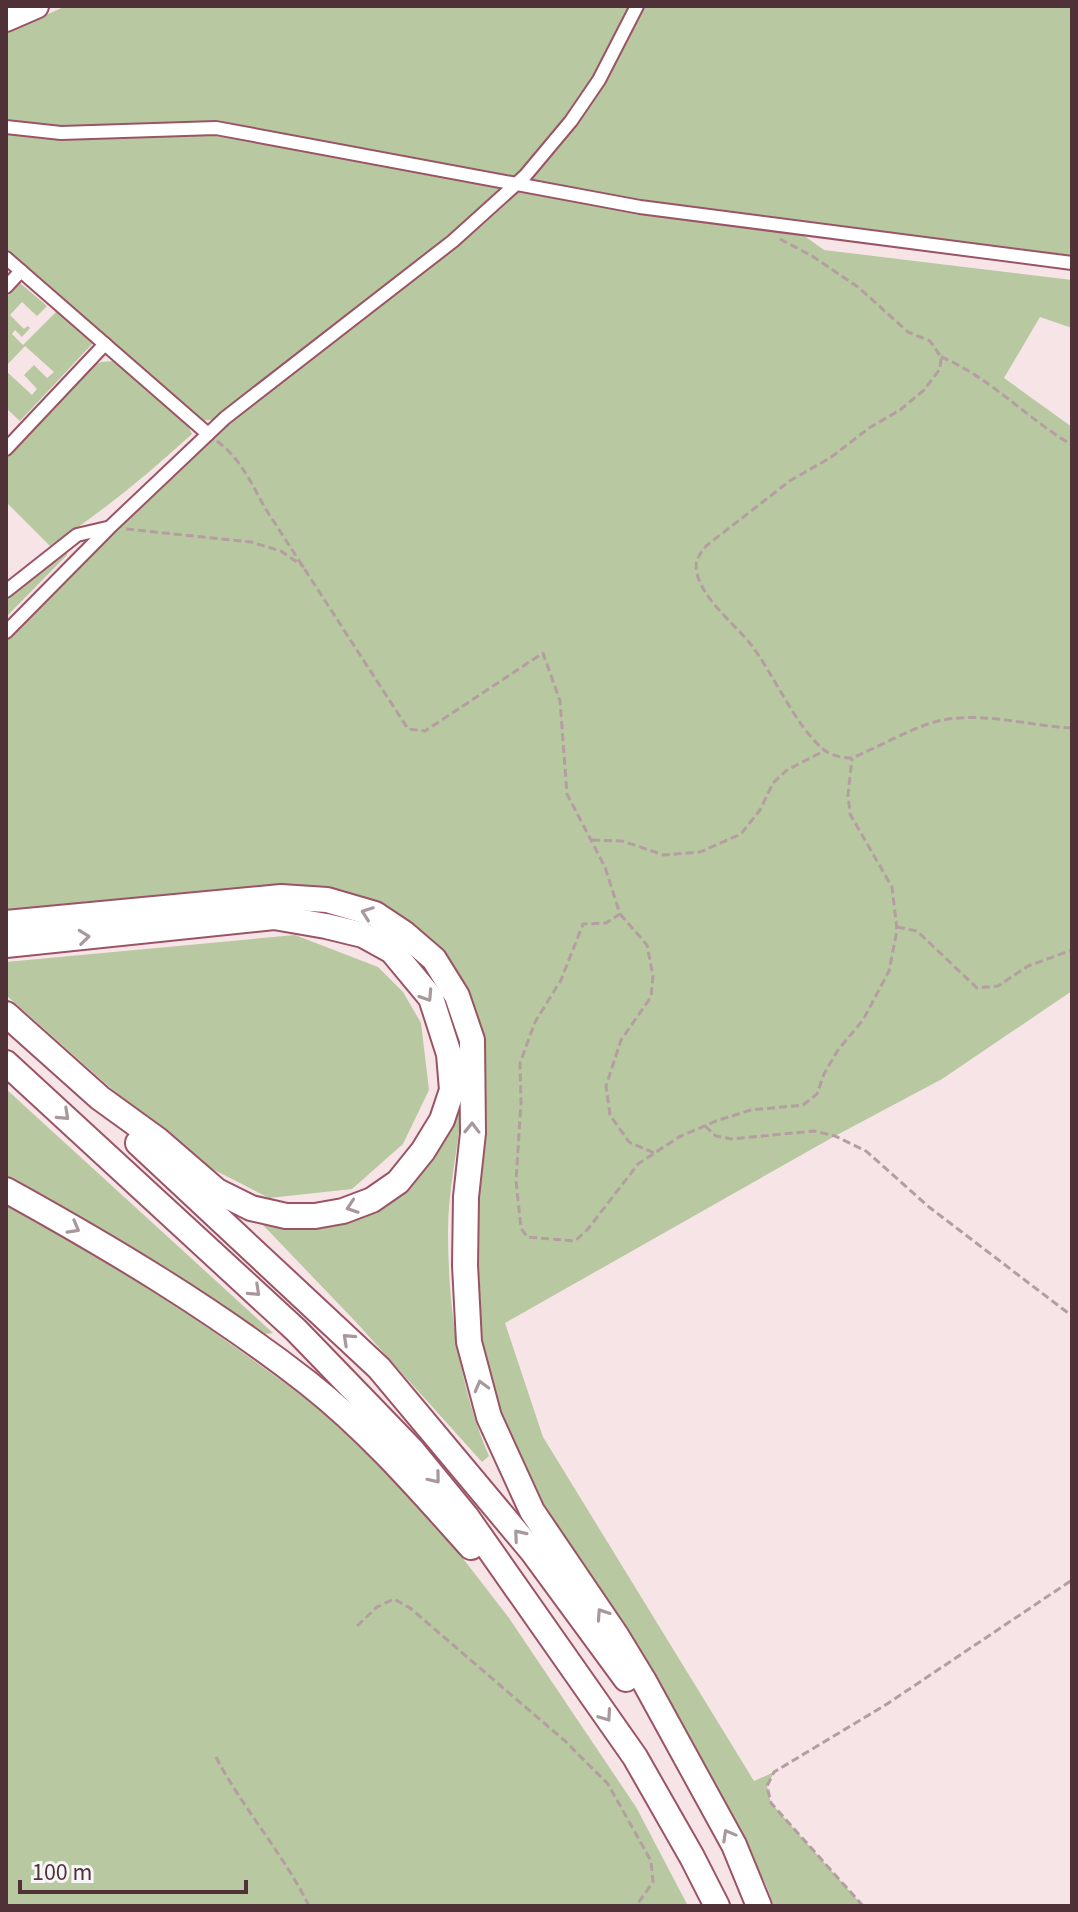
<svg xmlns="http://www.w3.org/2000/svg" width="1078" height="1912" font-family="'Source Sans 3',sans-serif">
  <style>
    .green { fill: #b8c8a0 }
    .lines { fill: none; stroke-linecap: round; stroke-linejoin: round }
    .street-casing { stroke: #9b5465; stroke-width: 16 }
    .highway-casing { stroke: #9b5465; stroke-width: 28 }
    .path { stroke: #b59ea2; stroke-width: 3; stroke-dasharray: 8 4; stroke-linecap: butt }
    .street { stroke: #fff; stroke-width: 12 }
    .highway { stroke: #fff; stroke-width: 24 }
    .oneway { stroke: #a8989c }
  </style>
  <rect width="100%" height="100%" fill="#f6e4e7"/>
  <g class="green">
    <polygon points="66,6 1072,6 1072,260 799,232 824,250 1072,280 1072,328 1040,317 1004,378 1072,427 1072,991 942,1079 835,1136 505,1323 543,1437 754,1781 774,1772 767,1786 771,1803 863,1906 774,1906 766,1885 685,1729 581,1567 540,1511 497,1420 476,1341 478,1032 434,959 327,900 6,923 6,632 224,418 201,421 6,249 6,33"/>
    <polygon points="20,283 47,306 37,316 22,302 10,315 24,329 28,326 30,328 22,337 15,330 12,334 23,345 57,311 93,343 20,421 6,408 6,371 32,395 37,389 24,375 34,365 47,378 54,372 25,346 6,366 6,298"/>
    <path d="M 114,361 C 132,376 185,414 192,434 C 147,475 101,513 50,546 L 6,502 L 6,459 L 87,369 L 101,362 Z"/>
    <polygon points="60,551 67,552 67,555 6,617 6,599"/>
    <polygon points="295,935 378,967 403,992 421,1023 429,1090 403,1144 352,1189 269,1198 187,1156 6,995 6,962"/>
    <polygon points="6,1089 273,1333 258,1335 6,1180"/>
    <path d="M 454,1109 L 461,1115 C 457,1153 448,1193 448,1232 C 448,1307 459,1386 489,1456 L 482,1462 L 355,1321 L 262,1224 L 334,1227 L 389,1201 Z"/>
    <polygon points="6,1205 138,1277 351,1431 451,1543 509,1618 636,1807 688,1906 6,1906"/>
  </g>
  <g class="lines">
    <g class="street-casing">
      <g id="street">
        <polyline points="6,127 61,133 216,128 640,207 1072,263"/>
        <polyline points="6,258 208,434"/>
        <polyline points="6,287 21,271"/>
        <polyline points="6,449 105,344"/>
        <polyline points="6,591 77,535 107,528"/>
        <polyline points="6,632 109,528 225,418 453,241 525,176 571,121 599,80 637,6"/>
      </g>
    </g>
    <g class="highway-casing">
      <g id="highway">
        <polyline points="6,19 36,6"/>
        <polyline points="6,923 281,897 327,900 375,914 405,934 434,959 457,996 472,1040 473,1133 466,1197 465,1265 469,1342 489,1417 532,1511 616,1635 644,1681 734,1845 759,1906"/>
        <polyline points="6,945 274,917 326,926 363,935 392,951 431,998 449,1054 452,1090 442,1120 423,1151 398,1182 372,1200 343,1211 315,1216 286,1216 251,1208 217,1191 158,1140 100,1098 6,1014"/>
        <polyline points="6,1063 296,1330 412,1450 466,1516 635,1757 692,1857 717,1906"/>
        <polyline points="138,1143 379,1368 532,1551 626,1679"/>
        <path d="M 6,1190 C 111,1248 213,1309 308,1383 C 369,1431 420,1490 471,1547"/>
      </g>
    </g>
    <g class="path">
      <path d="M 780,239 L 812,256 L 858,287 L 908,332 L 930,341 L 941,357 L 940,369 L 924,390 L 900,410 L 869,428 L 830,458 L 791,480 L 706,546 C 699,555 694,561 697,574 C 704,600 732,622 749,642 C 773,672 795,726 823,749 C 831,756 843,758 852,758 C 878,747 904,732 931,723 C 976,709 1027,726 1072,728"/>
      <path d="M 941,357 C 990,377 1026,418 1072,445"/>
      <path d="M 217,441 C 240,458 252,484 265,508 L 408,729 L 425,731 L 543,653 L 560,701 L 567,794 L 605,867 L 620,914 L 606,923 L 583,924 L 561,980 L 535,1022 L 520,1063 L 521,1103 L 516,1181 L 521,1228 L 527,1237 L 575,1241 L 588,1229 L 638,1164 L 679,1137 L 716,1121 L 751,1110 L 803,1105 L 817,1094 L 824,1074 L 838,1050 L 863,1020 L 889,971 L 897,930 L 892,887 L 850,814 L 848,795 L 852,758"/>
      <polyline points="126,529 251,542 281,551 304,567"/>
      <polyline points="592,840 622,841 664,855 700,852 741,834 760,810 773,783 787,770 824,751"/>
      <polyline points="620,914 647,945 653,976 651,997 621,1040 606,1086 610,1115 629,1142 654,1153"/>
      <polyline points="897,927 917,931 977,988 998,986 1028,966 1072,950"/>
      <polyline points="705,1126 716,1136 731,1139 814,1131 835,1136 866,1151 929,1207 1072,1316"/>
      <polyline points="357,1626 377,1607 394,1599 410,1608 565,1741 608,1784 651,1861 653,1882 636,1906"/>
      <path d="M 216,1757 C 243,1809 283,1853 309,1906"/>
      <polyline points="863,1906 771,1803 767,1786 774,1772 887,1704 1072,1580"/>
    </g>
    <use href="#street" class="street"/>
    <use href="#highway" class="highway"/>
  </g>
  <defs><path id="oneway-chevron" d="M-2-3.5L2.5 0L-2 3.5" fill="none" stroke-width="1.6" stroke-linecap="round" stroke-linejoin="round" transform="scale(2)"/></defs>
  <g class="oneway">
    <use href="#oneway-chevron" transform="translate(367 913) rotate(-160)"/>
    <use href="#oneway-chevron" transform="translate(84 937) rotate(-6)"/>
    <use href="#oneway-chevron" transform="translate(427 996) rotate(57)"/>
    <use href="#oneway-chevron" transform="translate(64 1115) rotate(43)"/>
    <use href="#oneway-chevron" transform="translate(472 1128) rotate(-89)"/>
    <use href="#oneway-chevron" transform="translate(352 1207) rotate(161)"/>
    <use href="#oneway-chevron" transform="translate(74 1228) rotate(29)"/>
    <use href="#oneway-chevron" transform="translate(255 1291) rotate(43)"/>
    <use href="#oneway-chevron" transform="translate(348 1339) rotate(-137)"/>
    <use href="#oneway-chevron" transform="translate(481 1386) rotate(-105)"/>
    <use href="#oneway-chevron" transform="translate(435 1478) rotate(51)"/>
    <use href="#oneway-chevron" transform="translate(519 1535) rotate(-130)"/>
    <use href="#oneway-chevron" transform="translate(602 1614) rotate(-124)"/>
    <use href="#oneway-chevron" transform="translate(606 1716) rotate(55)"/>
    <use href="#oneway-chevron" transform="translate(728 1835) rotate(-119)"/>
  </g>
  <rect width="1078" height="1912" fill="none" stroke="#513138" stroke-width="16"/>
  <path d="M20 1880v12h226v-12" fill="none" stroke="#513138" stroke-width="4"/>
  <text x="32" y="1880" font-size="24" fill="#513138" stroke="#f6f6f6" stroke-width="6" paint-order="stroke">100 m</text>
</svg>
